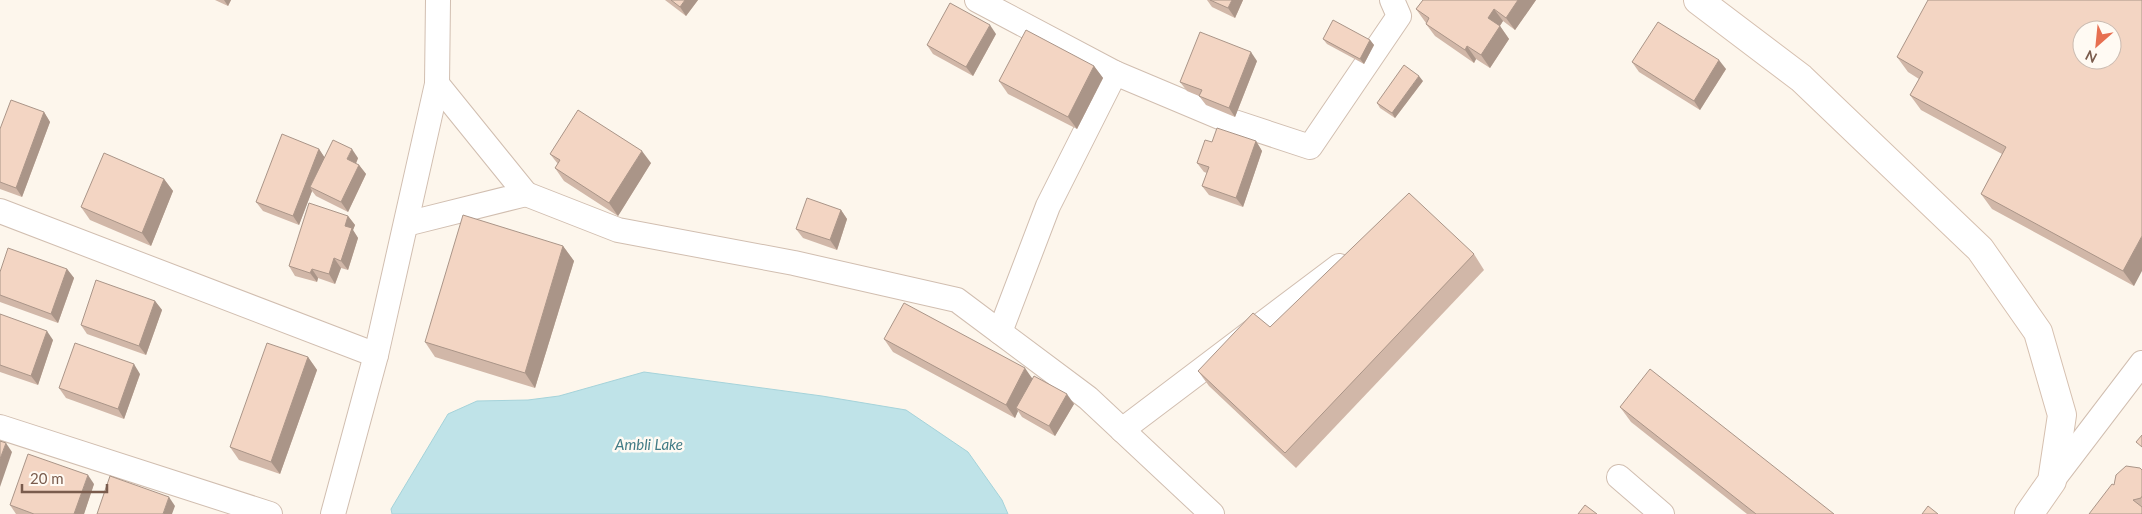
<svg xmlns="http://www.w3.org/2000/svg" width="2142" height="514" font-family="Lato,sans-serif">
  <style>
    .water { fill: #bfe3e8; stroke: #a5d3da }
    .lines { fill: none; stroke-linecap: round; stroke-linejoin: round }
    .street-casing { stroke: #d1beb0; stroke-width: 26 }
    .secondary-casing { stroke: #d6c0b0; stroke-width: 30 }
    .street { stroke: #fff; stroke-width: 24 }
    .secondary { stroke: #fff; stroke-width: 28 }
    .wall { fill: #d1b7a8 }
    .shaded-wall { fill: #aa9588 }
    .building { fill: #f3d5c3; stroke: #aa9588; fill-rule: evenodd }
    .labels { text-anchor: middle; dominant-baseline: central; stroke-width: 5; stroke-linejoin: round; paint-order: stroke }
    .water-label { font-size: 15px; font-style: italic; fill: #437c86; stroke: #fffaf3 }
  </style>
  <rect width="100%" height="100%" fill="#fdf6ec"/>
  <polygon class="water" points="644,372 822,396 906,410 968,452 1002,500 1008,514 392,514 391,509 448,414 477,401 528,400 559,396"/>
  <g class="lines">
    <g class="street-casing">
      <g id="street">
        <polyline points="977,0 1115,73 1222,118 1310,147 1399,16 1392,0"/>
        <polyline points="526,194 618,230 794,263 957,300 1088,398 1212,514"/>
        <polyline points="0,211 376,355"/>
        <polyline points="406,224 526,194 437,84"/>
        <polyline points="1000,332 1048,206 1115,73"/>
        <polyline points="0,427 270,514"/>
        <polyline points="1122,430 1339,266"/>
        <polyline points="1619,477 1662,514"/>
        <polyline points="2052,481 2142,363"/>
        <polyline points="333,514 376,355 437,84 438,0"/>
      </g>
    </g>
    <g class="secondary-casing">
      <polyline id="secondary" points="1698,0 1801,78 1980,249 2038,332 2062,415 2052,481 2029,514"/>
    </g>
    <use href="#street" class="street"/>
    <use href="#secondary" class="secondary"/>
  </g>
  <g class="wall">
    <polygon points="215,0 231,0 228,6"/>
    <polygon points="665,0 698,0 686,16"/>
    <polygon points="1207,0 1243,0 1235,18 1212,7"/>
    <polygon points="1423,0 1536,0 1515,30 1503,21 1500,26 1509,39 1490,68 1476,59 1474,63 1435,36 1426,24 1426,23 1416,9"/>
    <polygon points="2142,0 2134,286 1992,209 1981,194 2002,154 1921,110 1910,95 1919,79 1908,72 1897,57"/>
    <polygon points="996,34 973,76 933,54 927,45"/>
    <polygon points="1323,39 1370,40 1374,45 1364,64 1327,44"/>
    <polygon points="1257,61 1235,117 1206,105 1199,96 1187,91 1180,82"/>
    <polygon points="1632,62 1726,69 1700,110 1639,72"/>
    <polygon points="1094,66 1103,78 1077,129 1008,94 999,81"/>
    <polygon points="1423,81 1395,118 1380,108 1377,103"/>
    <polygon points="44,112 50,122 22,197 0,189 0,129"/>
    <polygon points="1256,141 1262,151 1243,207 1209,195 1202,186 1207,173 1204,172 1197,163 1212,142"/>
    <polygon points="319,149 324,157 358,158 356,164 359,165 366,174 348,212 316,196 312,191 299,225 263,211 256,202"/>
    <polygon points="550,154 651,163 618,216 564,181 555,168 558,164"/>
    <polygon points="164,179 173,191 151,246 90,220 81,207"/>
    <polygon points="841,210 847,219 837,250 803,238 796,229"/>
    <polygon points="348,216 355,225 353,230 358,238 348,270 341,268 335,284 318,278 317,282 295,276 289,266"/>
    <polygon points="563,246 574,261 535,388 435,357 425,342"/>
    <polygon points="1474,254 1484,270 1296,468 1209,386 1198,371 1270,327"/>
    <polygon points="67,269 74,278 58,323 0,302 0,272"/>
    <polygon points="155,301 162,310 146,355 87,334 81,325"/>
    <polygon points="0,314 53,340 38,385 0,372"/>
    <polygon points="884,339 1032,378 1074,404 1055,436 1022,417 1018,411 1015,418 893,352"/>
    <polygon points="308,357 317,370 280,474 239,460 230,447"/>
    <polygon points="140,374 124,419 66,398 59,388"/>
    <polygon points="1620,407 1834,514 1747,514 1631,422"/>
    <polygon points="2142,470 2142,514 2114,485"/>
    <polygon points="94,484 84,514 16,514 10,505"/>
  </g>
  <g class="shaded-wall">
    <polygon points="224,0 231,0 228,6"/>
    <polygon points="685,0 698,0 686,16 680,7"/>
    <polygon points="1232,0 1243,0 1235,18 1228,8"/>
    <polygon points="1518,0 1536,0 1515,30 1506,18"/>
    <polygon points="1494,9 1503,21 1497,30 1488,18"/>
    <polygon points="990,25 996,34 973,76 966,67"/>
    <polygon points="1500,26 1509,39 1490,68 1481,55"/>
    <polygon points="1370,40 1374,45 1364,64 1360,59"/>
    <polygon points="1467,46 1476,59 1474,63 1465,50"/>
    <polygon points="1251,52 1257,61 1235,117 1229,108"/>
    <polygon points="1719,60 1726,69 1700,110 1694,101"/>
    <polygon points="1094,66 1103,78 1077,129 1068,117"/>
    <polygon points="1419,76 1423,81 1395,118 1392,113"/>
    <polygon points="44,112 50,122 22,197 16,188"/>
    <polygon points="1256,141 1262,151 1243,207 1236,198"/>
    <polygon points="319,149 325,158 310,187 312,191 299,225 293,216"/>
    <polygon points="352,149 358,158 354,168 347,159"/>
    <polygon points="642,151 651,163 618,216 609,203"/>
    <polygon points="359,165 366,174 348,212 341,202"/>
    <polygon points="164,179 173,191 151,246 142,233"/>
    <polygon points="841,210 847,219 837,250 830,240"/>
    <polygon points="348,216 355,225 353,230 358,238 348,270 341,261 345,226"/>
    <polygon points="2142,236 2142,271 2134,286 2123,271"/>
    <polygon points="563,246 574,261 535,388 525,373"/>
    <polygon points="334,258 341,268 335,284 329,274"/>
    <polygon points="67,269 74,278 58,323 51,314"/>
    <polygon points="312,269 318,278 317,282 310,273"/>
    <polygon points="155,301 162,310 146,355 139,346"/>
    <polygon points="47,331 53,340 38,385 31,376"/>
    <polygon points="308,357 317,370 280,474 271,462"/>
    <polygon points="134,364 140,374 124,419 118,409"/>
    <polygon points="1025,368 1034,381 1016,408 1018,411 1015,418 1006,405"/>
    <polygon points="1067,394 1074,404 1055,436 1049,426"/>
    <polygon points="6,443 12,452 0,487 0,459"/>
    <polygon points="88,475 94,484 84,514 74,514"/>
    <polygon points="169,497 175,506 172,514 163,514"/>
  </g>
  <g class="building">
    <polygon points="671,0 685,0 680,7"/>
    <polygon points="1210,0 1232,0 1228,8"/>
    <polygon points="1423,0 1518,0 1506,18 1494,9 1488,18 1500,26 1481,55 1467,46 1465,50 1426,24 1429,18 1416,9"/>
    <path d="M 1928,0 L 2142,0 L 2142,236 L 2123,271 L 1981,194 L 2006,147 L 1910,95 L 1923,72 L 1897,57 ZM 2082,30 L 2112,30 L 2112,60 L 2082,60 Z"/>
    <polygon points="950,3 990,25 966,67 927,45"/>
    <polygon points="1333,20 1370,40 1360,59 1323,39"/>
    <polygon points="1658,22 1719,60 1694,101 1632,62"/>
    <polygon points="1026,30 1094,66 1068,117 999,81"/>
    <polygon points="1200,32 1251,52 1229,108 1199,96 1202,90 1180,82"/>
    <polygon points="1404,65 1419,76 1392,113 1377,103"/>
    <polygon points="11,100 44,112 16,188 0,182 0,129"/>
    <polygon points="578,110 642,151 609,203 555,168 560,160 550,154"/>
    <polygon points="1217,128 1256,141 1236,198 1202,186 1209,167 1197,163 1205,140 1212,142"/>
    <polygon points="282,134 319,149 293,216 256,202"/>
    <polygon points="333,140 352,149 347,159 359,165 341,202 310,187"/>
    <polygon points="104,153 164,179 142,233 81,207"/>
    <polygon points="1409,193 1474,254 1285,453 1198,371 1253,313 1270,327"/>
    <polygon points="807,198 841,210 830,240 796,229"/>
    <polygon points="309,203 348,216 345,226 352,228 341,261 334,258 329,274 312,269 310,273 289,266"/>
    <polygon points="463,215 563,246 525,373 425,342"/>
    <polygon points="8,248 67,269 51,314 0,295 0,272"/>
    <polygon points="96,280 155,301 139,346 81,325"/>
    <polygon points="904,303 1025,368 1006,405 884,339"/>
    <polygon points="0,314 47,331 31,376 0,365"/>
    <polygon points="75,343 134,364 118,409 59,388"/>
    <polygon points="267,343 308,357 271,462 230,447"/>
    <polygon points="1650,369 1834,514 1756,514 1620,407"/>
    <polygon points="1034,376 1067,394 1049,426 1016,408"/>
    <polygon points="2142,435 2142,447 2136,442"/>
    <polygon points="0,441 6,443 0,459"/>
    <polygon points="28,454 88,475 74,514 34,514 10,505"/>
    <polygon points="2126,466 2140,468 2142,470 2142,496 2141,498 2133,500 2142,507 2142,514 2089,514 2112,484 2114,485 2116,475"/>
    <polygon points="110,476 169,497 163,514 97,514"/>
    <polygon points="1585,505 1597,514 1578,514"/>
    <polygon points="1928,506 1938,514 1922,514"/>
  </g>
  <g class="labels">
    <g class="water-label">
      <text x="649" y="444">Ambli Lake</text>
    </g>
  </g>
  <g transform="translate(2097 45) rotate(207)"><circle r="24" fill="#fffaf3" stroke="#cabbb1"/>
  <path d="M0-4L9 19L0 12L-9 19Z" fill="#e76f51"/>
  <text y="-8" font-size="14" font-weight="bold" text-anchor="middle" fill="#7a5c4d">N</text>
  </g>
  <path d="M22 484v8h85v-8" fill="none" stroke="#7a5c4d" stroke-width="2.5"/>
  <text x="30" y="484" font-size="15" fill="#7a5c4d" stroke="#fffaf3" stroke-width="4" paint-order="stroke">20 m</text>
</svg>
